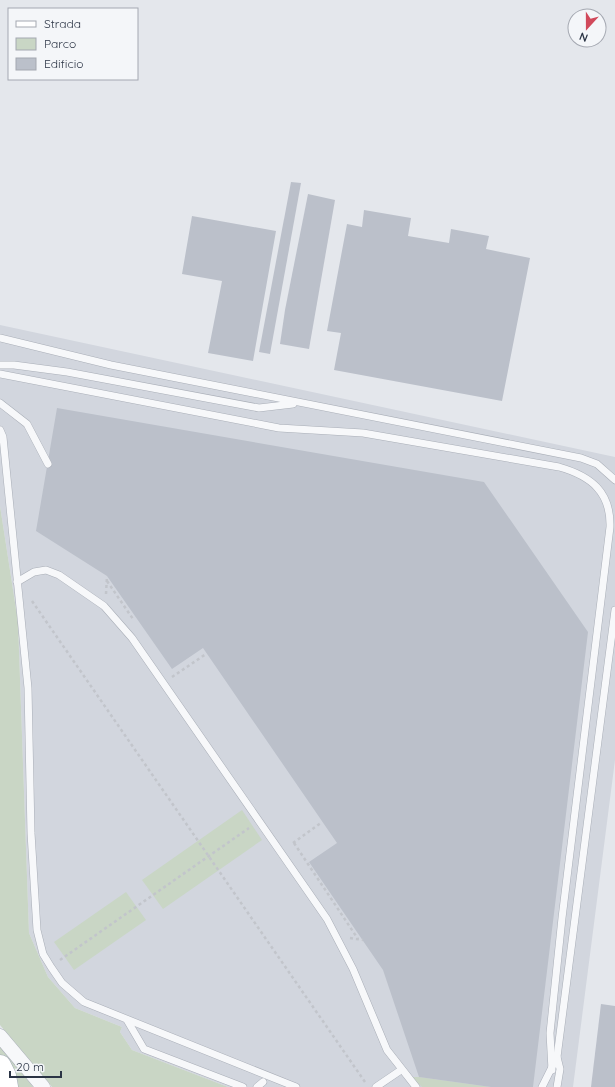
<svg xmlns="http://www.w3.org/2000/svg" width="615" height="1087" font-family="Quicksand,sans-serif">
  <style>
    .built { fill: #d2d6de }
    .green { fill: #c9d6c5 }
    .building { fill: #bbc0ca }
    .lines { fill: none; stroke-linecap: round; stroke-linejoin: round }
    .lane-casing { stroke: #a9aeb7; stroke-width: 8 }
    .street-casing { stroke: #a9aeb7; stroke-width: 15 }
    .primary-casing { stroke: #a3abb8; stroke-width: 23 }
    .path { stroke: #c2c5cb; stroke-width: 2.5; stroke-dasharray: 3 3; stroke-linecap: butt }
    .lane { stroke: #f7f8fa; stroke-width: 7 }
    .street { stroke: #f7f8fa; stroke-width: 14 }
    .primary { stroke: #fff; stroke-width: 22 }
  </style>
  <rect width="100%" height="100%" fill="#e4e7ec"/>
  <polygon class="built" points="0,325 615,457 615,760 573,1087 228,1087 132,1050 120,1032 122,1027 75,1008 48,977 29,933 18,622 0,506"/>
  <g class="green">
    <polygon points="0,506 18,622 29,933 48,977 75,1008 122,1027 120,1032 132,1050 228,1087 52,1087 0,1025"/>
    <polygon points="242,810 262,840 163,909 142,880"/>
    <polygon points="126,892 146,920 74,970 54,942"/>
    <polygon points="0,1047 30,1083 33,1087 16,1087 0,1057"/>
    <polygon points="411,1077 419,1077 491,1087 422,1087"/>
  </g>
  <g class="building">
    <polygon points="291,182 301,183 270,354 259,352"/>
    <polygon points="308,194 335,200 309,349 280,344 285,310"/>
    <polygon points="364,210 411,218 408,236 449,243 451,229 489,236 486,249 530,258 502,401 334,370 341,333 327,331 347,224 362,227"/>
    <polygon points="192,216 276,231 253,361 208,353 222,281 182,274"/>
    <polygon points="57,408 484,482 588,632 533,1087 491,1087 419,1077 383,970 309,862 337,843 203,648 172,669 107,576 36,531"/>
    <polygon points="601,1004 615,1006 615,1087 591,1087"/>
  </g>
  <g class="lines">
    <g class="lane-casing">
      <g id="lane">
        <polyline points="0,338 111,365 581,458 597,464 615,480"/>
        <polyline points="0,365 14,365 67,372 259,408 293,404"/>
        <path d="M 0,374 L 279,428 L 363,433 L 559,467 C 591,476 611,492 610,527 L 562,918 L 550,1033 L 552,1070"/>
        <polyline points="0,403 27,424 48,464"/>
        <polyline points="0,430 3,437 28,688 31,833 37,930 43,954 51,967 62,983 84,1002 296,1087"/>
        <polyline points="17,582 34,572 46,570 59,575 104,606 132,638 327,919 353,969 387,1050 416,1087"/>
        <polyline points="127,1020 144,1049 243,1087"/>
        <polyline points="257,1087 263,1082"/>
        <polyline points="376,1087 401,1070"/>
        <polyline points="542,1087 557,1057 615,610"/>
        <polyline points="557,1087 560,1069 557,1057"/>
      </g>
    </g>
    <g class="street-casing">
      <polyline id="street" points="0,1036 43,1087"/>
    </g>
    <g class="primary-casing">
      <polyline id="primary" points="0,1066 5,1076 7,1087"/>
    </g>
    <g class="path">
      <polyline points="107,581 133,619"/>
      <polyline points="106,594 107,576"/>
      <polyline points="32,601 365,1082"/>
      <polyline points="172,677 206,654"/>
      <polyline points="293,843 322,822"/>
      <polyline points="294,843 358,939"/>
      <polyline points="350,938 363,940"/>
      <polyline points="60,960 249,828"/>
    </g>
    <use href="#lane" class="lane"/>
    <use href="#street" class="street"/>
    <use href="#primary" class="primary"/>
  </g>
  <rect x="8" y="8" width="130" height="72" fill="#f4f6f9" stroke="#a4a8b1"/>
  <rect x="16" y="21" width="20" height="6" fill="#ffffff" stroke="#a4a8b1"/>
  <text x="44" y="28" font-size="12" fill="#2b3445">Strada</text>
  <rect x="16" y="38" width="20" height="12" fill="#c9d6c5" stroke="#a4a8b1"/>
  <text x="44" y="48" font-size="12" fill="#2b3445">Parco</text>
  <rect x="16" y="58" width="20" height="12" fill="#bbc0ca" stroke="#a4a8b1"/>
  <text x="44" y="68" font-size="12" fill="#2b3445">Edificio</text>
  <g transform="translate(587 28) rotate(201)"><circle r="19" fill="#f4f6f9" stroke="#a4a8b1"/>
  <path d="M0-3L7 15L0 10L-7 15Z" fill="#d1495b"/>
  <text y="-6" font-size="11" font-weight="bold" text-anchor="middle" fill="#2b3445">N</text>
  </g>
  <path d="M10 1071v6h51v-6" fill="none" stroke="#2b3445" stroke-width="2"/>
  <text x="16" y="1071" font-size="12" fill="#2b3445" stroke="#f4f6f9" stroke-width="3" paint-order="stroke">20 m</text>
</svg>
